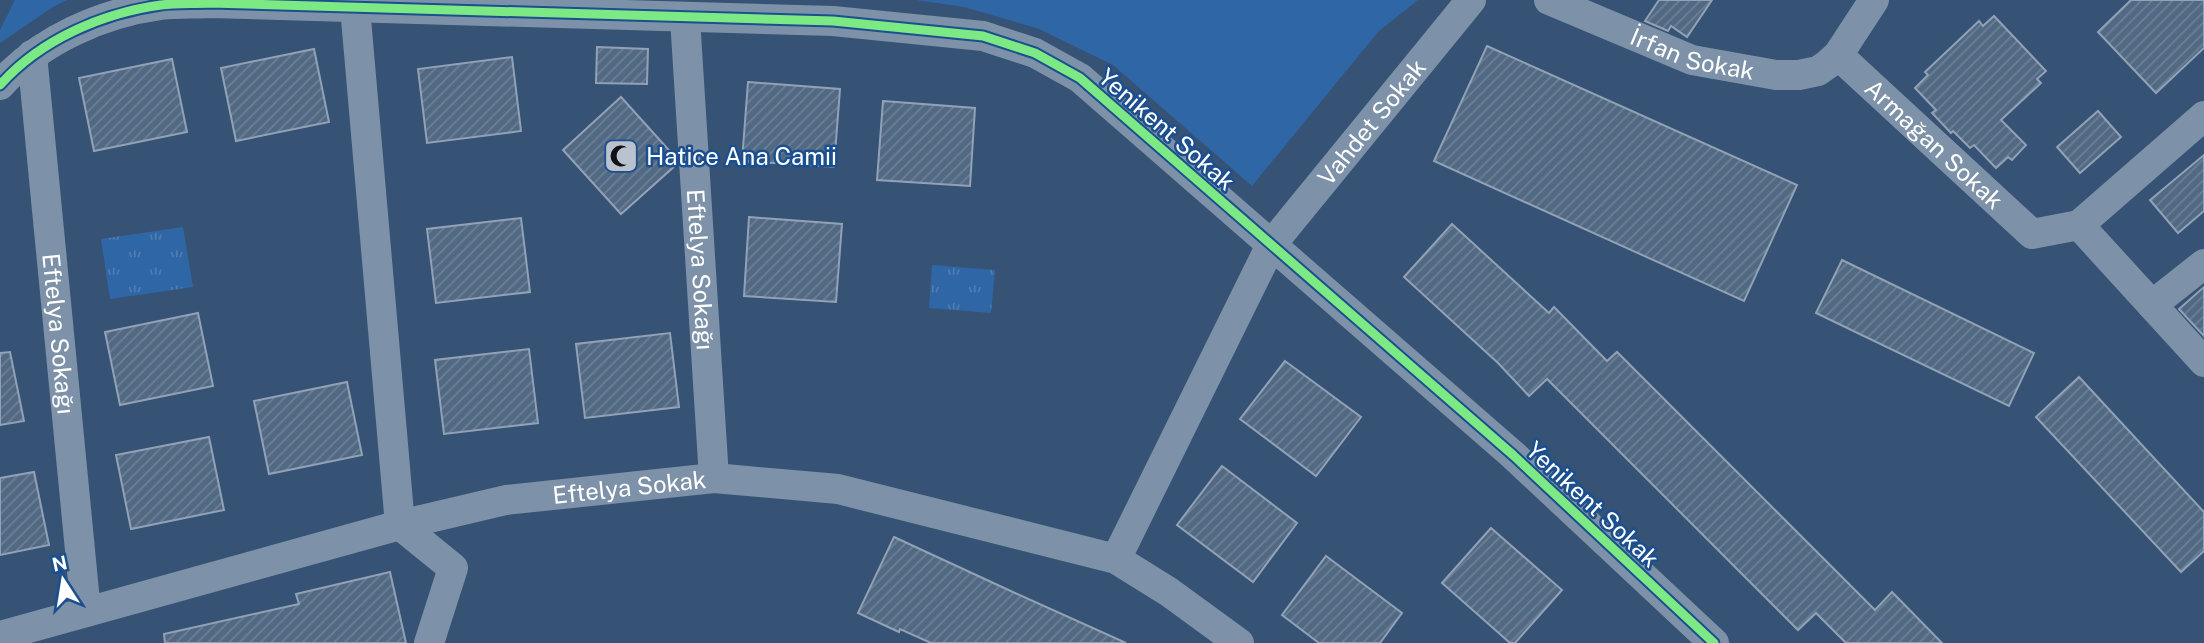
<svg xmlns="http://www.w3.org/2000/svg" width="2204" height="643" font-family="'Public Sans',sans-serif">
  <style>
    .grass { fill: #2f66a5 }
    .park { fill: url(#park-tufts) }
    .building { fill: url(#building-hatch); stroke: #92a2b6; stroke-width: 2 }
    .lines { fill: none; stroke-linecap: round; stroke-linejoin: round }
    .minor { stroke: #7d92a8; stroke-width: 30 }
    .cycleway-casing { stroke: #1b4f8f; stroke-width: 13 }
    .cycleway { stroke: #7ce984; stroke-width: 9 }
    .labels { text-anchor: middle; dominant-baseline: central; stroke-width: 5; stroke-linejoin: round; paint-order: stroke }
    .street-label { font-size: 24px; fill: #fff; stroke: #1b4f8f }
    .poi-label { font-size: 24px; fill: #fff; stroke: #1b4f8f; text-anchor: start }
  </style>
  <defs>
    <pattern id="park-tufts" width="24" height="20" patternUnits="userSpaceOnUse" patternTransform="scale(1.75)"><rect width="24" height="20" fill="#2f66a5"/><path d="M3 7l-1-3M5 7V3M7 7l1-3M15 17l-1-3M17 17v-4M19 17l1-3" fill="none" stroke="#4e7db2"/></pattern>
    <pattern id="building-hatch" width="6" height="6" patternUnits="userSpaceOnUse" patternTransform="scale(1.75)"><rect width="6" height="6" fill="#526984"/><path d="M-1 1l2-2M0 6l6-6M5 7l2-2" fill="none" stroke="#6c8096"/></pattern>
  </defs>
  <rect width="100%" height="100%" fill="#365274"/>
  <g class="grass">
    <polygon points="15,0 67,0 53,7 0,43 0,30"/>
    <polygon points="916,0 1418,0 1378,32 1252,186 1113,65 1039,29 964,7"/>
  </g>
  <g class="park">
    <polygon points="183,227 193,287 110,299 101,239"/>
    <polygon points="932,265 995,270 991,313 929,308"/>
  </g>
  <g class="building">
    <polygon points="1659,0 1712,0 1687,37 1671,26 1668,31 1645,21"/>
    <polygon points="2131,0 2204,0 2204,48 2156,93 2098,32"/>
    <polygon points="1994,16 2046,71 2037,79 2041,83 2001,120 2026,145 2012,160 2008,157 1996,168 1974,145 1970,148 1953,131 1951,133 1932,113 1936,110 1915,88 1928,75 1925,72 1979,21 1983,26"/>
    <polygon points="1487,46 1797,185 1744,301 1434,161"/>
    <polygon points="597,47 648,49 647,84 596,83"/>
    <polygon points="314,49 329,122 236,141 221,68"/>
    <polygon points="512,57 521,131 427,143 418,69"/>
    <polygon points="172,59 187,132 94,151 79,78"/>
    <polygon points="748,82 840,89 834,167 742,161"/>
    <polygon points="621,97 676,158 677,164 621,214 563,150"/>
    <polygon points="883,101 975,108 970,186 877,180"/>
    <polygon points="2098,111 2121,137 2080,173 2057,147"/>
    <polygon points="2204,155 2204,211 2178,233 2150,200"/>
    <polygon points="749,217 842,224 836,302 744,296"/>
    <polygon points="521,218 530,292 436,303 427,229"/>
    <polygon points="1452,224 1549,313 1554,307 1607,361 1617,352 1875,610 1892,592 1942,643 1846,643 1816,613 1798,630 1547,379 1529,396 1498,363 1404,277"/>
    <polygon points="1842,260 2034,353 2009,406 1816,313"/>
    <polygon points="2204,287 2204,336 2179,309"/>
    <polygon points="198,313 213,386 120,405 105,332"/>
    <polygon points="670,333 679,407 585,418 576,344"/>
    <polygon points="529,349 538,423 444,434 435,360"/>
    <polygon points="10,352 24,421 0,425 0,353"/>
    <polygon points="1285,361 1361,417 1316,476 1240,419"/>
    <polygon points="2079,377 2204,512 2204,551 2181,572 2036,417"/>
    <polygon points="347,382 362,455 269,474 254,401"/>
    <polygon points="209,437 224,510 131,529 116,455"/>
    <polygon points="1222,466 1297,523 1253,582 1177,525"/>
    <polygon points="34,472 49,545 0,555 0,478"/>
    <polygon points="1491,528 1562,590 1515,643 1510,643 1442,583"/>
    <polygon points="894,537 1015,593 1126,643 931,643 900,629 899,632 858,613"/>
    <polygon points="1326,556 1402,613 1380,643 1319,643 1282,615"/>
    <polygon points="390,572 406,643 165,643 164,634 299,604 296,594"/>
  </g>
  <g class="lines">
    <g class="minor">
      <path id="s1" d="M 1549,0 L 1692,60 L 1776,75 L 1799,75 L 1818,71 L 1828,64 L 1838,55 L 1874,0"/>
      <polyline points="355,7 400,525 453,568 429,643"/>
      <path id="s2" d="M 685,18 L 714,478"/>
      <path id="s3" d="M 32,55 L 86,612"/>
      <path id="s4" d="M 1838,55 L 2032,234 L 2079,225 L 2204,116"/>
      <path d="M 0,85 C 40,40 102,13 161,5 C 177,3 194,4 210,3 L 833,21 L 983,36 L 1035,53 L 1080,78 L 1513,455 L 1714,643"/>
      <polyline points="2079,225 2204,362"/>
      <polyline points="2152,305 2204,264"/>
      <path id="s5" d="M 1116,559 L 1271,245 L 1471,0"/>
      <path id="s6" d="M 0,636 L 400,525 L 506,500 L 714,478 L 838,489 L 1116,559 L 1169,592 L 1239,643"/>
    </g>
    <g class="cycleway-casing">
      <path id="cycleway" d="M 0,85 C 40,40 102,13 161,5 C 177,3 194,4 210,3 L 833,21 L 983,36 L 1035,53 L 1080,78 L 1513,455 L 1714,643"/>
    </g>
    <use href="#cycleway" class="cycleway"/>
  </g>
  <defs>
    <g id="mosque-square" transform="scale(1.75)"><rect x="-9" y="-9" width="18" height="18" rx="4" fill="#b9c2ce" stroke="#1b4f8f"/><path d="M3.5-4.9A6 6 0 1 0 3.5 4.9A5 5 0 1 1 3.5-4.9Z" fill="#111"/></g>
  </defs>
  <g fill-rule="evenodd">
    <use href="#mosque-square" x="621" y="156"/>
  </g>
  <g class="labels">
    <g class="street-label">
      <text stroke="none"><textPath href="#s1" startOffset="154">İrfan Sokak</textPath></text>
      <text stroke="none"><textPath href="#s5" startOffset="509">Vahdet Sokak</textPath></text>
      <text transform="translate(1167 129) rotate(41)">Yenikent Sokak</text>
      <text stroke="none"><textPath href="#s4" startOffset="131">Armağan Sokak</textPath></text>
      <text stroke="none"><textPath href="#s2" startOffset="252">Eftelya Sokağı</textPath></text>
      <text stroke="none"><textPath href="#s3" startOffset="280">Eftelya Sokağı</textPath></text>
      <text stroke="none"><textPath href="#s6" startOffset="648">Eftelya Sokak</textPath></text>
      <text transform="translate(1593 504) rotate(43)">Yenikent Sokak</text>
    </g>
    <g class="poi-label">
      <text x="646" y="156">Hatice Ana Camii</text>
    </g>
  </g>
  <g transform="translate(63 580) rotate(348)" stroke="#1b4f8f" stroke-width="5" paint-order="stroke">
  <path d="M0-5L12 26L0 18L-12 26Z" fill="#ffffff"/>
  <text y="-10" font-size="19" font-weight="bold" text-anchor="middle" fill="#ffffff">N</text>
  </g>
</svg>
